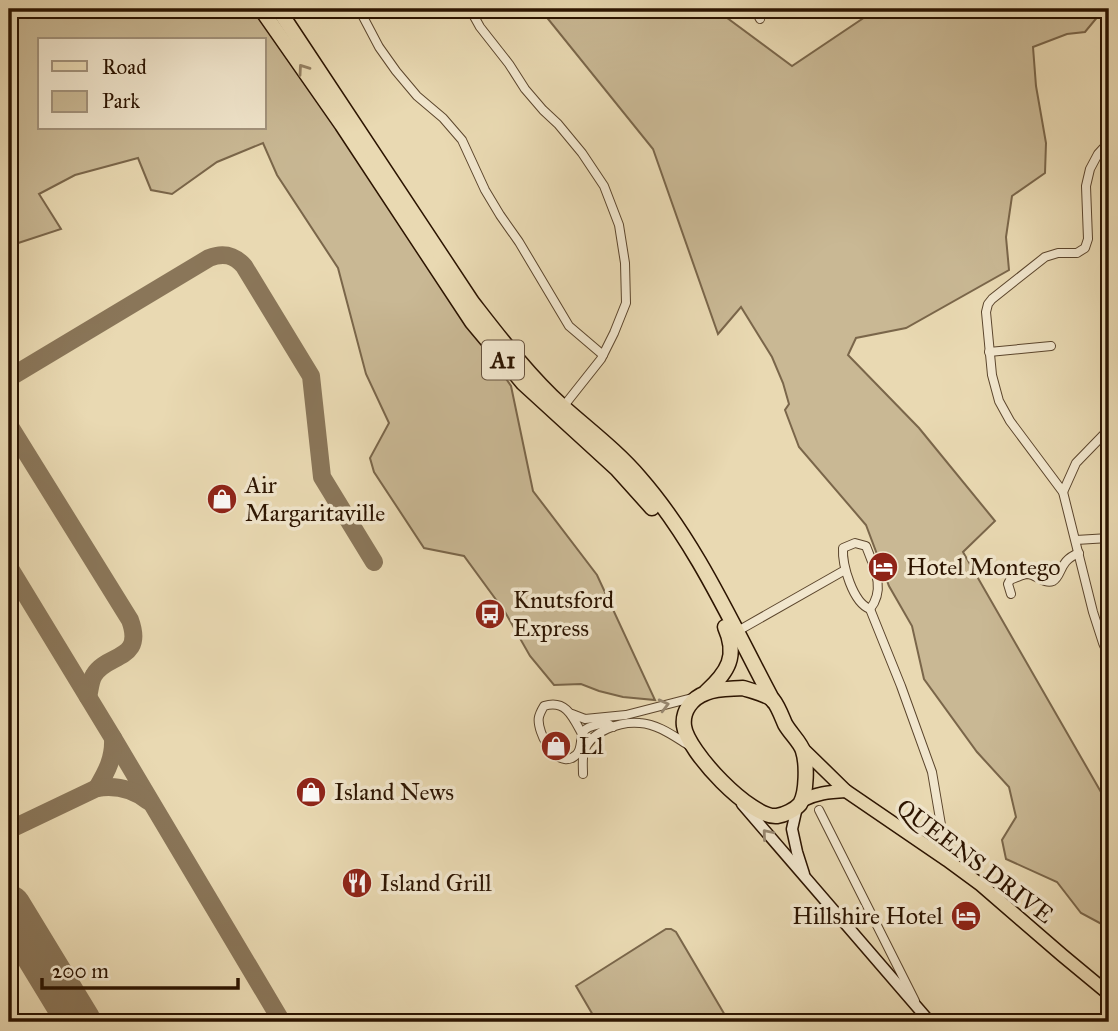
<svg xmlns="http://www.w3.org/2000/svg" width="1118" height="1031" font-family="'IM FELL Great Primer',serif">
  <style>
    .green { fill: #c9b894; stroke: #7a664a; stroke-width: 2; fill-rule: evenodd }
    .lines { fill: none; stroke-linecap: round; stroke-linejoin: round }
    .taxiway { stroke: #8a7659; stroke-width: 18 }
    .runway { stroke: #8a7659; stroke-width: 44 }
    .street-casing { stroke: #5b452c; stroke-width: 10 }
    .secondary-casing { stroke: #2c1400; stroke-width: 13 }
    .primary-casing { stroke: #2c1400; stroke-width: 15 }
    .highway-casing { stroke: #2c1400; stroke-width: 17 }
    .street { stroke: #f1e6cd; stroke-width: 8 }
    .secondary { stroke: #f1e6cd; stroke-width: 10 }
    .primary { stroke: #e9d9b2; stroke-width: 12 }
    .highway { stroke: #e9d9b2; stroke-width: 14 }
    .oneway { stroke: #948062 }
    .oneway2 { stroke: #988871 }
    .labels { text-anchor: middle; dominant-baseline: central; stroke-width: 7; stroke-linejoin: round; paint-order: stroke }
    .shield { fill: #f1e6cd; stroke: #67533e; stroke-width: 2 }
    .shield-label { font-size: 23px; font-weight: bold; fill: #2c1400 }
    .poi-label { font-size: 24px; fill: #2c1400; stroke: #f1e6cd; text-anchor: start }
    .street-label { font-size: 24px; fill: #2c1400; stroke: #f1e6cd }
  </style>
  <rect width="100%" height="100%" fill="#e9d9b2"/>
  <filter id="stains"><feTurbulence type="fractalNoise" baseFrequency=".00286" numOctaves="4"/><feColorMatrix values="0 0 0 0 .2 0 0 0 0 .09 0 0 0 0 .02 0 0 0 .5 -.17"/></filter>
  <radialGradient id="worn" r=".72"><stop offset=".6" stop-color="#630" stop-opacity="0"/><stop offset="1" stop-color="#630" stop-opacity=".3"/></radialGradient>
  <g class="green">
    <path d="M 9,9 L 257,9 L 410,239 L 511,386 L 533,491 L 597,575 L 655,700 L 623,697 L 599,691 L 581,684 L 554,685 L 530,656 L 505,612 L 464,556 L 424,548 L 374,472 L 370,458 L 389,423 L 366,374 L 338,268 L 277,175 L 263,143 L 217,162 L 172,194 L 151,190 L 138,158 L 75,175 L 39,194 L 61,229 L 9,246 ZM 40,40 L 264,40 L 264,128 L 40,128 Z"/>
    <polygon points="540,9 715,9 792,66 877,9 1104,9 1085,32 1067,34 1033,47 1036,86 1046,143 1045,173 1012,196 1006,237 1009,270 906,328 856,338 848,355 919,428 995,521 963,552 1109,806 1109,928 1081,913 1057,882 1006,859 1002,840 1016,817 1009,787 977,752 924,679 912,626 889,586 866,525 799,447 785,410 789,404 783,383 772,357 741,307 718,334 653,149"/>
    <polygon points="666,929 671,929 676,932 729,1022 597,1022 576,986"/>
  </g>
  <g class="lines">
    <g class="taxiway">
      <path d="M 9,378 L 209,258 C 224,252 234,255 244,266 L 311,376 L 322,477 L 374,562"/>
      <path d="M 9,425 L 130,620 C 145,661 107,653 94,675 C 90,681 90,690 88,697"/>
      <polyline points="9,567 113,738 282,1022"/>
      <path d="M 97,788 C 107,771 114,758 113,738"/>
      <path d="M 9,830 L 97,788 C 116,785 133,789 148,801"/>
    </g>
    <polyline class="runway" points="9,907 79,1022"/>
    <g class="street-casing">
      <g id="street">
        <polyline points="359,9 379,47 396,71 417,96 443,118 462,140 485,190 500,215 519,242 569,326 603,355"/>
        <polyline points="470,9 480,27 509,64 525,89 543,110 558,124 582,153 604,186 619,225 625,263 626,303 614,333 601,359 563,407"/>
        <polyline points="755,9 760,19"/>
        <polyline points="1109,142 1098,154 1090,169 1086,186 1088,239 1085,248 1077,253 1058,253 1045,257 992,299 988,304 986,312 992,375 999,401 1010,421 1063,492 1093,612 1103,643 1109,657"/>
        <polyline points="989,352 1051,346"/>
        <polyline points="1063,492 1076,463 1109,429"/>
        <polyline points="1076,540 1109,538"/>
        <path d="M 855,543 L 866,546 C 874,567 886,589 870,609 C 853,603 842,565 843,548 Z"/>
        <path d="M 1011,594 L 1008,584 L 1010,580 C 1015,578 1021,575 1026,574 C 1035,573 1044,585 1053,581 C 1063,575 1058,561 1079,553"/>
        <polyline points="870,609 901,686 932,772 947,860"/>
        <polyline points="736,632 845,570"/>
        <polyline points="572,714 585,719 626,715 692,698"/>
        <path d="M 582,734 C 573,717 566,699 544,706 C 538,716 537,720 541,732 C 545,744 561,769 576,755 C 584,748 578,735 586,729 C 592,725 601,724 607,723 L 613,727"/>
        <path d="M 583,774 C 583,767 582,758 584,752 C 590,731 621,721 640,723 C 658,724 675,737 690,746"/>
        <polyline points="819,810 915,1001"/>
      </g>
    </g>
    <g class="secondary-casing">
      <g id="secondary">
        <polyline points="742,804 930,1022"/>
        <polyline points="797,807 792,829 797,852 804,874"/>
      </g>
    </g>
    <g class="primary-casing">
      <g id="primary">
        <polyline points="803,749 846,791 947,860 981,885 1062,955 1109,994"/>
        <path d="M 801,801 C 816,793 829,792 846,791"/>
      </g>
    </g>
    <g class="highway-casing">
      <g id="highway">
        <polyline points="261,9 342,125 472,322 523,383 617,469 652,508"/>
        <path d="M 278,9 L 472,302 C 500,338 528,375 562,406 C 589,430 617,451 640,478 C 696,542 733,626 773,701"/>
        <path d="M 743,688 C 752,691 766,694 773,700 C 778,706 782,717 785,724 C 790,733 801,743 803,751 C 807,763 807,793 800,804 C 795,810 784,815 777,816 C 751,819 687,751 684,726 C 682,711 692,698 706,693 C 716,688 732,689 743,688 Z"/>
        <path d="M 706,692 C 728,672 738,656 725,627"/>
      </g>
    </g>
    <use href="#street" class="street"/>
    <use href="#secondary" class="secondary"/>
    <use href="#primary" class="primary"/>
    <use href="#highway" class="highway"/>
  </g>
  <defs><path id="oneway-chevron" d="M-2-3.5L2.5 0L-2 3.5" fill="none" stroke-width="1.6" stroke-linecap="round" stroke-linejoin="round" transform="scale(1.75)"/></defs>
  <use class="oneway" href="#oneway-chevron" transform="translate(303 69) rotate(-125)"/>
  <g class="oneway2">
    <use href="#oneway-chevron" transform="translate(664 705) rotate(-14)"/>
    <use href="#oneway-chevron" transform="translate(767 834) rotate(-130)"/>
  </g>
  <defs>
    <g id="shop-disc" transform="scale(1.575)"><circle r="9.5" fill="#8f2418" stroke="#f1e6cd"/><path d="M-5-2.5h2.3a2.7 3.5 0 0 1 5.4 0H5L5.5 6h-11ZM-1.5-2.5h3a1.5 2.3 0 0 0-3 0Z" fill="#fff"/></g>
    <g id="hotel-disc" transform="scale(1.575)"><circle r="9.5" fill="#8f2418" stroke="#f1e6cd"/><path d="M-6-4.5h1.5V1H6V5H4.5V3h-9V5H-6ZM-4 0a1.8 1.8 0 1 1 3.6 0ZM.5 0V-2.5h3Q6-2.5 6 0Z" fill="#fff"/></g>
    <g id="bus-disc" transform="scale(1.575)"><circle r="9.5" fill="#8f2418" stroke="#f1e6cd"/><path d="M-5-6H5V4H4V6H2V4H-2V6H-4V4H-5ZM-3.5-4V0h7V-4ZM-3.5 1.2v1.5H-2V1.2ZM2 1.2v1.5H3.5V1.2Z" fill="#fff"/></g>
    <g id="restaurant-disc" transform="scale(1.575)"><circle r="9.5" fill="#8f2418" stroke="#f1e6cd"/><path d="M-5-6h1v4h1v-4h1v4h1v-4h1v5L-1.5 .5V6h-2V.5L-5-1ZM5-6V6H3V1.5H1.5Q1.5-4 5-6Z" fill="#fff"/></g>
  </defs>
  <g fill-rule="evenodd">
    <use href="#shop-disc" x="222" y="499"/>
    <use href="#hotel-disc" x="883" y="567"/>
    <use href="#bus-disc" x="490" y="614"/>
    <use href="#shop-disc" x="556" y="746"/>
    <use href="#shop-disc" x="311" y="792"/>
    <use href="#restaurant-disc" x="357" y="883"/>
    <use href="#hotel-disc" x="966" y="916"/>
  </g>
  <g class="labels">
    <rect class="shield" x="482" y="340.5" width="42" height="39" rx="5"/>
    <g class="shield-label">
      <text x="503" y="360">A1</text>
    </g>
    <g class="poi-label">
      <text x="245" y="485">Air<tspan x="245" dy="28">Margaritaville</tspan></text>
      <text x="906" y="567">Hotel Montego</text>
      <text x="513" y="600">Knutsford<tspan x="513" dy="28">Express</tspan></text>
      <text x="579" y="746">Ll</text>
      <text x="334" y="792">Island News</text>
      <text x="380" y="883">Island Grill</text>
      <text x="943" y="916" text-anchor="end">Hillshire Hotel</text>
    </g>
    <g class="street-label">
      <text transform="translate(975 861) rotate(37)">QUEENS DRIVE</text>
    </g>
  </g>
  <rect width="1118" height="1031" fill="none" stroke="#e9d9b2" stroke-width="35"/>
  <rect x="10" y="10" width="1097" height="1010" fill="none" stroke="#2c1400" stroke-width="3.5"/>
  <rect x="18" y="18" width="1083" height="996" fill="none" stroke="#2c1400" stroke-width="2"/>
  <rect x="38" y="38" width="228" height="91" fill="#f1e6cd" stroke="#a2927b" stroke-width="2"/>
  <rect x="52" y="61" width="35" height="10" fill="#e9d9b2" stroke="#a2927b" stroke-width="2"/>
  <text x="102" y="74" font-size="21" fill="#2c1400">Road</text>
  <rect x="52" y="91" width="35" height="21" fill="#c9b894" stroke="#a2927b" stroke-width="2"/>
  <text x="102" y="108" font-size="21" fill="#2c1400">Park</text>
  <path d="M42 978v10h196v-10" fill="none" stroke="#2c1400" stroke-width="3.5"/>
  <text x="52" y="978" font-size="21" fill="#2c1400" stroke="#f1e6cd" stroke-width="5" paint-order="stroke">200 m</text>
  <rect width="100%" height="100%" filter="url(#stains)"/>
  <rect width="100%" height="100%" fill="url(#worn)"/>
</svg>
